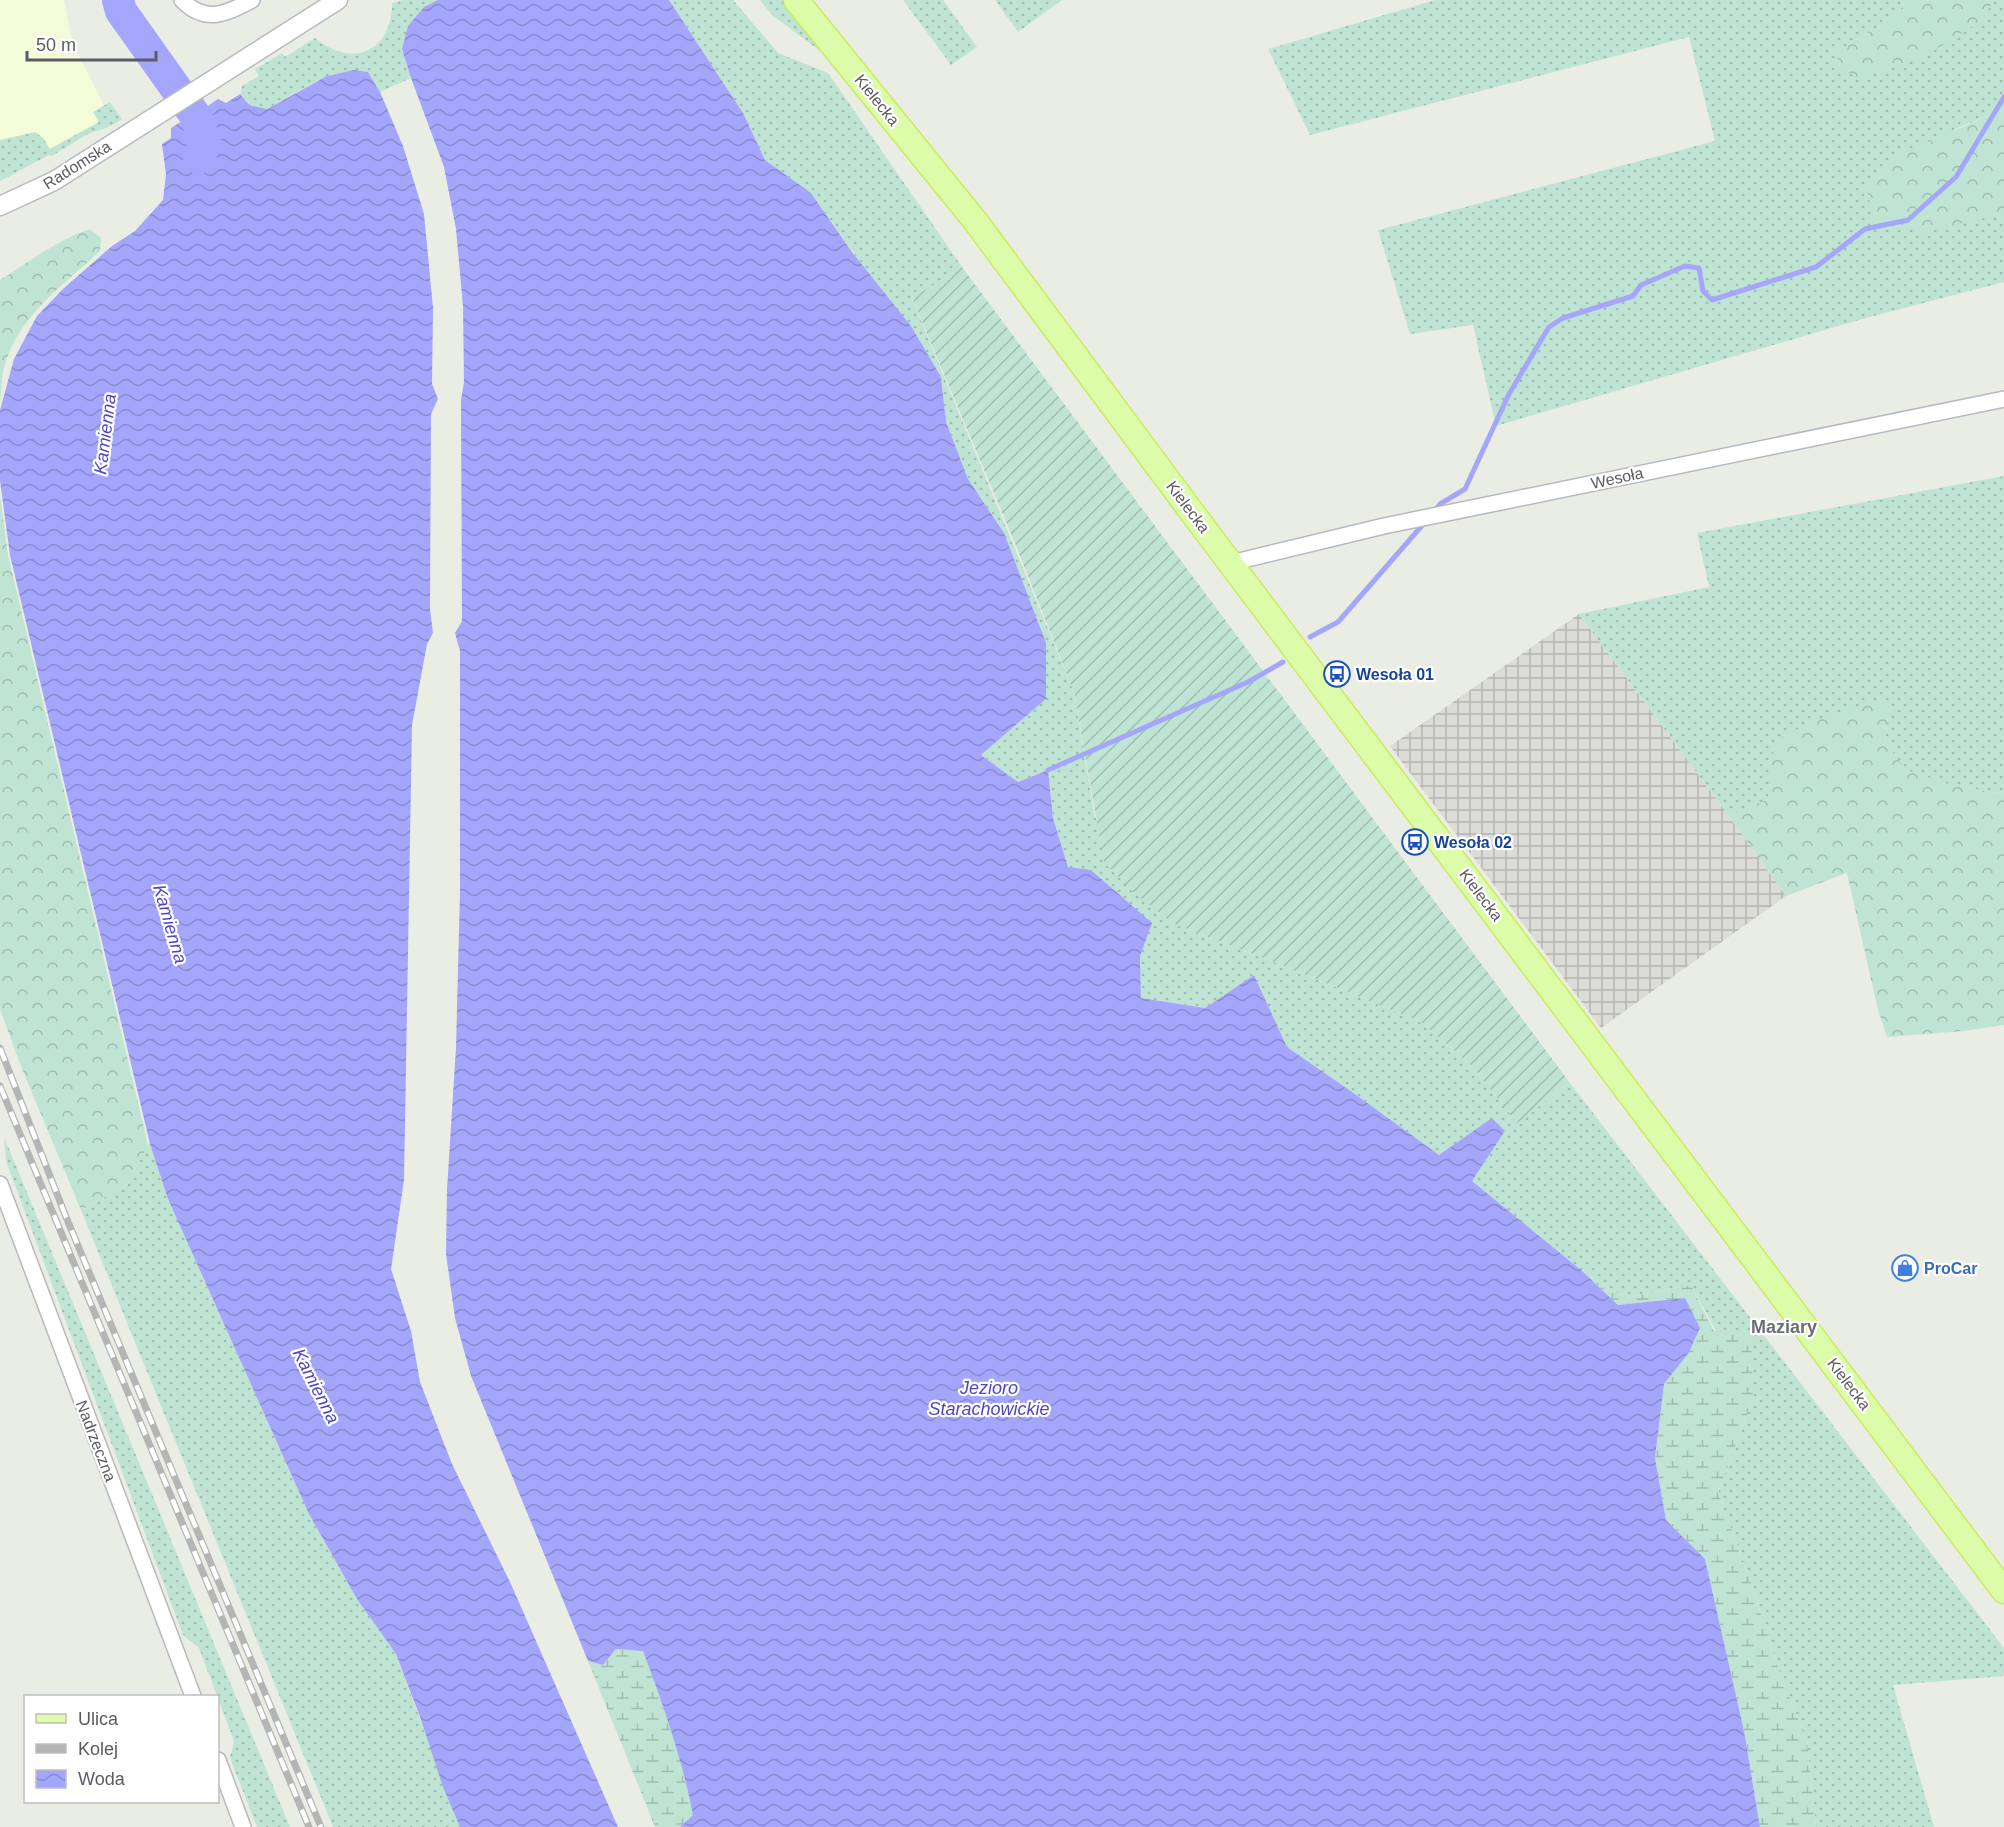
<svg xmlns="http://www.w3.org/2000/svg" width="2004" height="1827" font-family="Helvetica,sans-serif">
  <style>
    .commercial { fill: #f2fcd8 }
    .industrial { fill: url(#industrial-grid) }
    .grass { fill: url(#grass-dots) }
    .forest { fill: url(#forest-crowns) }
    .wetland { fill: url(#wetland-marsh) }
    .garden { fill: url(#garden-furrows) }
    .water { fill: url(#water-waves) }
    .lines { fill: none; stroke-linecap: round; stroke-linejoin: round }
    .stream { stroke: #a4a6fc; stroke-width: 5 }
    .river { stroke: #a4a6fc; stroke-width: 32 }
    .minor-casing { stroke: #b9b8bf; stroke-width: 18 }
    .tertiary-casing { stroke: #b9b8bf; stroke-width: 21 }
    .primary-casing { stroke: #c8ec5c; stroke-width: 27 }
    .minor { stroke: #fff; stroke-width: 15 }
    .tertiary { stroke: #fff; stroke-width: 18 }
    .primary { stroke: #ddfca9; stroke-width: 24 }
    .rail-casing { stroke: #b5b5b6; stroke-width: 7 }
    .rail { stroke: #fff; stroke-width: 4.5; stroke-dasharray: 14; stroke-linecap: butt }
    .labels { text-anchor: middle; dominant-baseline: central; stroke-width: 4.5; stroke-linejoin: round; paint-order: stroke }
    .street-label { font-size: 16px; fill: #5c5b63; stroke: #fff }
    .transit-label { font-size: 16px; font-weight: bold; fill: #164399; stroke: #fff; text-anchor: start }
    .shop-label { font-size: 16px; font-weight: bold; fill: #366cbe; stroke: #fff; text-anchor: start }
    .water-label { font-size: 18px; font-style: italic; fill: #4d47bf; stroke: #fff }
    .neighbourhood-label { font-size: 18px; font-weight: bold; fill: #6c6c75; stroke: #fff }
  </style>
  <defs>
    <pattern id="industrial-grid" width="8" height="8" patternUnits="userSpaceOnUse" patternTransform="scale(1.5)"><rect width="8" height="8" fill="#dadcd5"/><path d="M0 4h8M4 0v8" fill="none" stroke="#b4b5b0"/></pattern>
    <pattern id="grass-dots" width="8" height="8" patternUnits="userSpaceOnUse" patternTransform="scale(1.5)"><rect width="8" height="8" fill="#c0e4d3"/><path d="M2 2h.1M6 6h.1" fill="none" stroke="#9fbcaf" stroke-width="1.8" stroke-linecap="round"/></pattern>
    <pattern id="forest-crowns" width="20" height="18" patternUnits="userSpaceOnUse" patternTransform="scale(1.5)"><rect width="20" height="18" fill="#c0e4d3"/><path d="M2 6a3 3 0 1 1 6 0M12 15a3 3 0 1 1 6 0" fill="none" stroke="#9fbcaf"/></pattern>
    <pattern id="wetland-marsh" width="20" height="14" patternUnits="userSpaceOnUse" patternTransform="scale(1.5)"><rect width="20" height="14" fill="#c0e4d3"/><path d="M1 5h8M5 5V1M11 12h8M15 12V8" fill="none" stroke="#9fbcaf"/></pattern>
    <pattern id="garden-furrows" width="10" height="10" patternUnits="userSpaceOnUse" patternTransform="scale(1.5)"><rect width="10" height="10" fill="#c0e4d3"/><path d="M-1 1l2-2M0 10L10 0M9 11l2-2" fill="none" stroke="#9fbcaf"/></pattern>
    <pattern id="water-waves" width="16" height="10" patternUnits="userSpaceOnUse" patternTransform="scale(1.5)"><rect width="16" height="10" fill="#a4a6fc"/><path d="M0 5q4-4 8 0t8 0" fill="none" stroke="#898ad0"/></pattern>
  </defs>
  <rect width="100%" height="100%" fill="#eaede3"/>
  <polygon class="commercial" points="0,0 64,0 72,42 104,105 94,112 99,122 49,149 43,138 0,140"/>
  <polygon class="industrial" points="1579,614 1729,816 1786,896 1601,1028 1390,746"/>
  <g class="grass">
    <path d="M 403,0 L 438,0 L 424,7 L 402,49 L 411,78 L 380,92 L 368,72 C 331,67 298,92 267,109 L 249,105 L 240,94 L 242,86 L 259,76 L 255,69 L 282,53 L 285,57 L 315,38 C 352,69 392,52 392,3 Z"/>
    <polygon points="669,0 733,0 778,53 828,73 962,267 912,299 1074,692 1095,817 1174,924 1279,964 1421,1022 1473,1067 1517,1122 1570,1083 2004,1648 2004,1676 1893,1685 1934,1827 1816,1827 1807,1741 1779,1671 1752,1585 1718,1493 1753,1399 1691,1285 1626,1298 1581,1270 1472,1181 1505,1131 1493,1119 1439,1155 1355,1094 1287,1047 1254,975 1205,1008 1141,998 1140,956 1151,922 1068,867 1053,818 1048,770 1018,782 981,755 1046,699 1004,533 968,479 946,422 941,377 811,193 765,160 743,113"/>
    <polygon points="760,0 783,0 844,69 772,15"/>
    <polygon points="903,0 943,0 977,47 951,65"/>
    <polygon points="995,0 1062,0 1018,32"/>
    <polygon points="1435,0 1908,0 1891,20 1837,51 1978,23 1995,0 2004,0 2004,109 1953,130 1976,219 2004,213 2004,282 1866,318 1496,426 1473,325 1410,334 1378,230 1715,141 1689,37 1310,135 1268,49"/>
    <path d="M 110,102 L 122,119 C 109,129 101,128 86,135 C 75,142 63,149 52,156 L 49,155 L 0,181 L 0,140 L 35,132 L 43,138 L 50,149 L 99,122 L 93,112 Z"/>
    <polygon points="2004,476 2004,794 1954,786 1905,770 1885,741 1889,708 1768,799 1729,816 1579,614 1709,587 1697,533"/>
    <polygon points="4,1137 290,1827 257,1827 230,1758 234,1741 199,1648 183,1635 6,1161"/>
    <polygon points="150,1144 168,1199 309,1514 357,1599 396,1654 460,1827 333,1827 81,1210 127,1185 148,1145"/>
  </g>
  <g class="forest">
    <polygon points="1908,0 1995,0 1978,23 1922,58 1858,78 1838,66 1837,51 1891,20"/>
    <polygon points="2004,109 2004,213 1924,233 1873,220 1866,183 1891,158"/>
    <path d="M 90,229 L 101,238 L 100,251 C 63,286 18,315 4,368 C 1,378 2,390 0,400 L 0,280 C 29,262 57,240 90,229 Z"/>
    <polygon points="0,495 8,555 148,1145 127,1185 81,1210 22,1069 0,1009"/>
    <polygon points="1876,701 1889,708 1885,741 1906,770 1954,786 2004,794 2004,1025 1964,1031 1887,1037 1878,1010 1847,873 1786,896 1729,816 1768,799 1774,741 1813,721"/>
  </g>
  <g class="wetland">
    <polygon points="1581,1270 1626,1298 1691,1285 1714,1331 1751,1335 1753,1399 1718,1493 1752,1585 1779,1671 1807,1741 1816,1827 1760,1827 1744,1731 1705,1559 1666,1520 1655,1458 1664,1384 1688,1354 1685,1298 1618,1305"/>
    <path d="M 616,1649 L 643,1650 C 663,1704 682,1759 693,1815 L 680,1827 L 655,1827 L 588,1661 L 603,1665 Z"/>
  </g>
  <polygon class="garden" points="962,267 1570,1083 1517,1123 1473,1067 1421,1022 1279,964 1174,924 1132,891 1104,862 1074,692 1014,541 912,298"/>
  <g class="water">
    <path d="M 438,0 L 669,0 L 743,113 L 765,160 L 811,193 L 852,252 L 911,326 L 941,377 L 946,422 L 968,479 L 1004,533 L 1046,643 L 1046,699 L 981,755 L 1018,782 L 1048,770 L 1053,818 L 1068,867 L 1091,870 L 1152,923 L 1140,956 L 1141,998 L 1205,1008 L 1254,975 L 1287,1047 L 1355,1094 L 1439,1155 L 1492,1118 L 1505,1131 L 1472,1181 L 1581,1270 L 1618,1305 L 1685,1298 L 1700,1328 L 1688,1354 L 1664,1384 L 1655,1458 L 1666,1520 L 1705,1559 L 1744,1731 L 1760,1827 L 680,1827 L 693,1815 C 682,1759 663,1704 643,1651 L 616,1649 L 603,1665 L 588,1661 L 471,1376 L 455,1318 L 446,1254 L 447,1189 L 456,1048 L 460,892 L 460,651 L 455,633 L 462,621 L 461,400 L 464,382 L 463,306 L 456,229 L 444,167 L 411,78 L 402,49 L 408,26 L 424,7 Z"/>
    <polygon points="354,70 368,72 380,92 403,146 424,214 433,308 432,384 438,399 431,414 430,609 433,633 427,644 412,725 404,1180 391,1269 411,1331 420,1382 452,1464 510,1582 618,1827 460,1827 443,1787 420,1717 396,1654 357,1599 309,1514 168,1199 150,1144 10,555 0,481 0,410 14,359 37,316 64,288 112,246 135,231 163,200 166,174 162,144 171,138 171,128 190,116 194,119 200,116 199,112 218,99 226,103 240,94 249,105 267,109 327,76"/>
  </g>
  <g class="lines">
    <g class="stream">
      <polyline points="1434,512 1440,504 1465,489 1509,394 1549,327 1563,318 1633,296 1641,285 1685,266 1699,268 1703,291 1712,300 1816,267 1865,229 1908,220 1956,177 2004,97"/>
      <polyline points="1310,637 1338,622 1426,521"/>
      <polyline points="1048,770 1248,682 1283,662"/>
    </g>
    <polyline class="river" points="118,0 121,11 197,118 205,143 199,158"/>
    <g class="minor-casing">
      <g id="minor">
        <path d="M 182,0 C 205,24 227,14 252,0"/>
        <polyline points="1231,563 1384,526 2004,399"/>
        <polyline points="0,1184 193,1696"/>
        <polyline points="218,1760 243,1827"/>
      </g>
    </g>
    <g class="tertiary-casing">
      <polyline id="tertiary" points="0,206 54,181 338,0"/>
    </g>
    <g class="primary-casing">
      <polyline id="primary" points="796,0 976,222 1191,511 2004,1591"/>
    </g>
    <use href="#minor" class="minor"/>
    <use href="#tertiary" class="tertiary"/>
    <use href="#primary" class="primary"/>
    <g class="rail-casing">
      <g id="rail">
        <polyline points="0,1048 66,1217 321,1827"/>
        <polyline points="0,1086 309,1827"/>
      </g>
    </g>
    <use href="#rail" class="rail"/>
  </g>
  <defs>
    <g id="bus-ring" transform="scale(1.35)"><circle r="9.5" fill="#fff" stroke="#1a4fb4" stroke-width="1.5"/><path d="M-5-6H5V4H4V6H2V4H-2V6H-4V4H-5ZM-3.5-4V0h7V-4ZM-3.5 1.2v1.5H-2V1.2ZM2 1.2v1.5H3.5V1.2Z" fill="#1a4fb4"/></g>
    <g id="shop-ring" transform="scale(1.35)"><circle r="9.5" fill="#fff" stroke="#3f7fe0" stroke-width="1.5"/><path d="M-5-2.5h2.3a2.7 3.5 0 0 1 5.4 0H5L5.5 6h-11ZM-1.5-2.5h3a1.5 2.3 0 0 0-3 0Z" fill="#3f7fe0"/></g>
  </defs>
  <g fill-rule="evenodd">
    <use href="#bus-ring" x="1337" y="674"/>
    <use href="#bus-ring" x="1415" y="842"/>
    <use href="#shop-ring" x="1905" y="1268"/>
  </g>
  <g class="labels">
    <g class="street-label">
      <text transform="translate(877 100) rotate(51)">Kielecka</text>
      <text transform="translate(77 165) rotate(-32)">Radomska</text>
      <text transform="translate(1617 478) rotate(-12)">Wesoła</text>
      <text transform="translate(1188 507) rotate(53)">Kielecka</text>
      <text transform="translate(1481 895) rotate(53)">Kielecka</text>
      <text transform="translate(1849 1384) rotate(53)">Kielecka</text>
      <text transform="translate(96 1441) rotate(69)">Nadrzeczna</text>
    </g>
    <g class="transit-label">
      <text x="1356" y="674">Wesoła 01</text>
      <text x="1434" y="842">Wesoła 02</text>
    </g>
    <g class="shop-label">
      <text x="1924" y="1268">ProCar</text>
    </g>
    <g class="water-label">
      <text transform="translate(105 434) rotate(-83)">Kamienna</text>
      <text transform="translate(170 924) rotate(74)">Kamienna</text>
      <text transform="translate(316 1386) rotate(63)">Kamienna</text>
      <text x="989" y="1388">Jezioro<tspan x="989" dy="21">Starachowickie</tspan></text>
    </g>
    <g class="neighbourhood-label">
      <text x="1784" y="1327">Maziary</text>
    </g>
  </g>
  <rect x="24" y="1695" width="195" height="108" fill="#ffffff" stroke="#bebdc1" stroke-width="1.5"/>
  <rect x="36" y="1714" width="30" height="9" fill="#ddfca9" stroke="#bebdc1" stroke-width="1.5"/>
  <text x="78" y="1725" font-size="18" fill="#5c5b63">Ulica</text>
  <rect x="36" y="1744" width="30" height="9" fill="#b5b5b6" stroke="#bebdc1" stroke-width="1.5"/>
  <text x="78" y="1755" font-size="18" fill="#5c5b63">Kolej</text>
  <rect x="36" y="1770" width="30" height="18" fill="url(#water-waves)" stroke="#bebdc1" stroke-width="1.5"/>
  <text x="78" y="1785" font-size="18" fill="#5c5b63">Woda</text>
  <path d="M27 51v9h129v-9" fill="none" stroke="#5c5b63" stroke-width="3"/>
  <text x="36" y="51" font-size="18" fill="#5c5b63" stroke="#ffffff" stroke-width="4.5" paint-order="stroke">50 m</text>
</svg>
